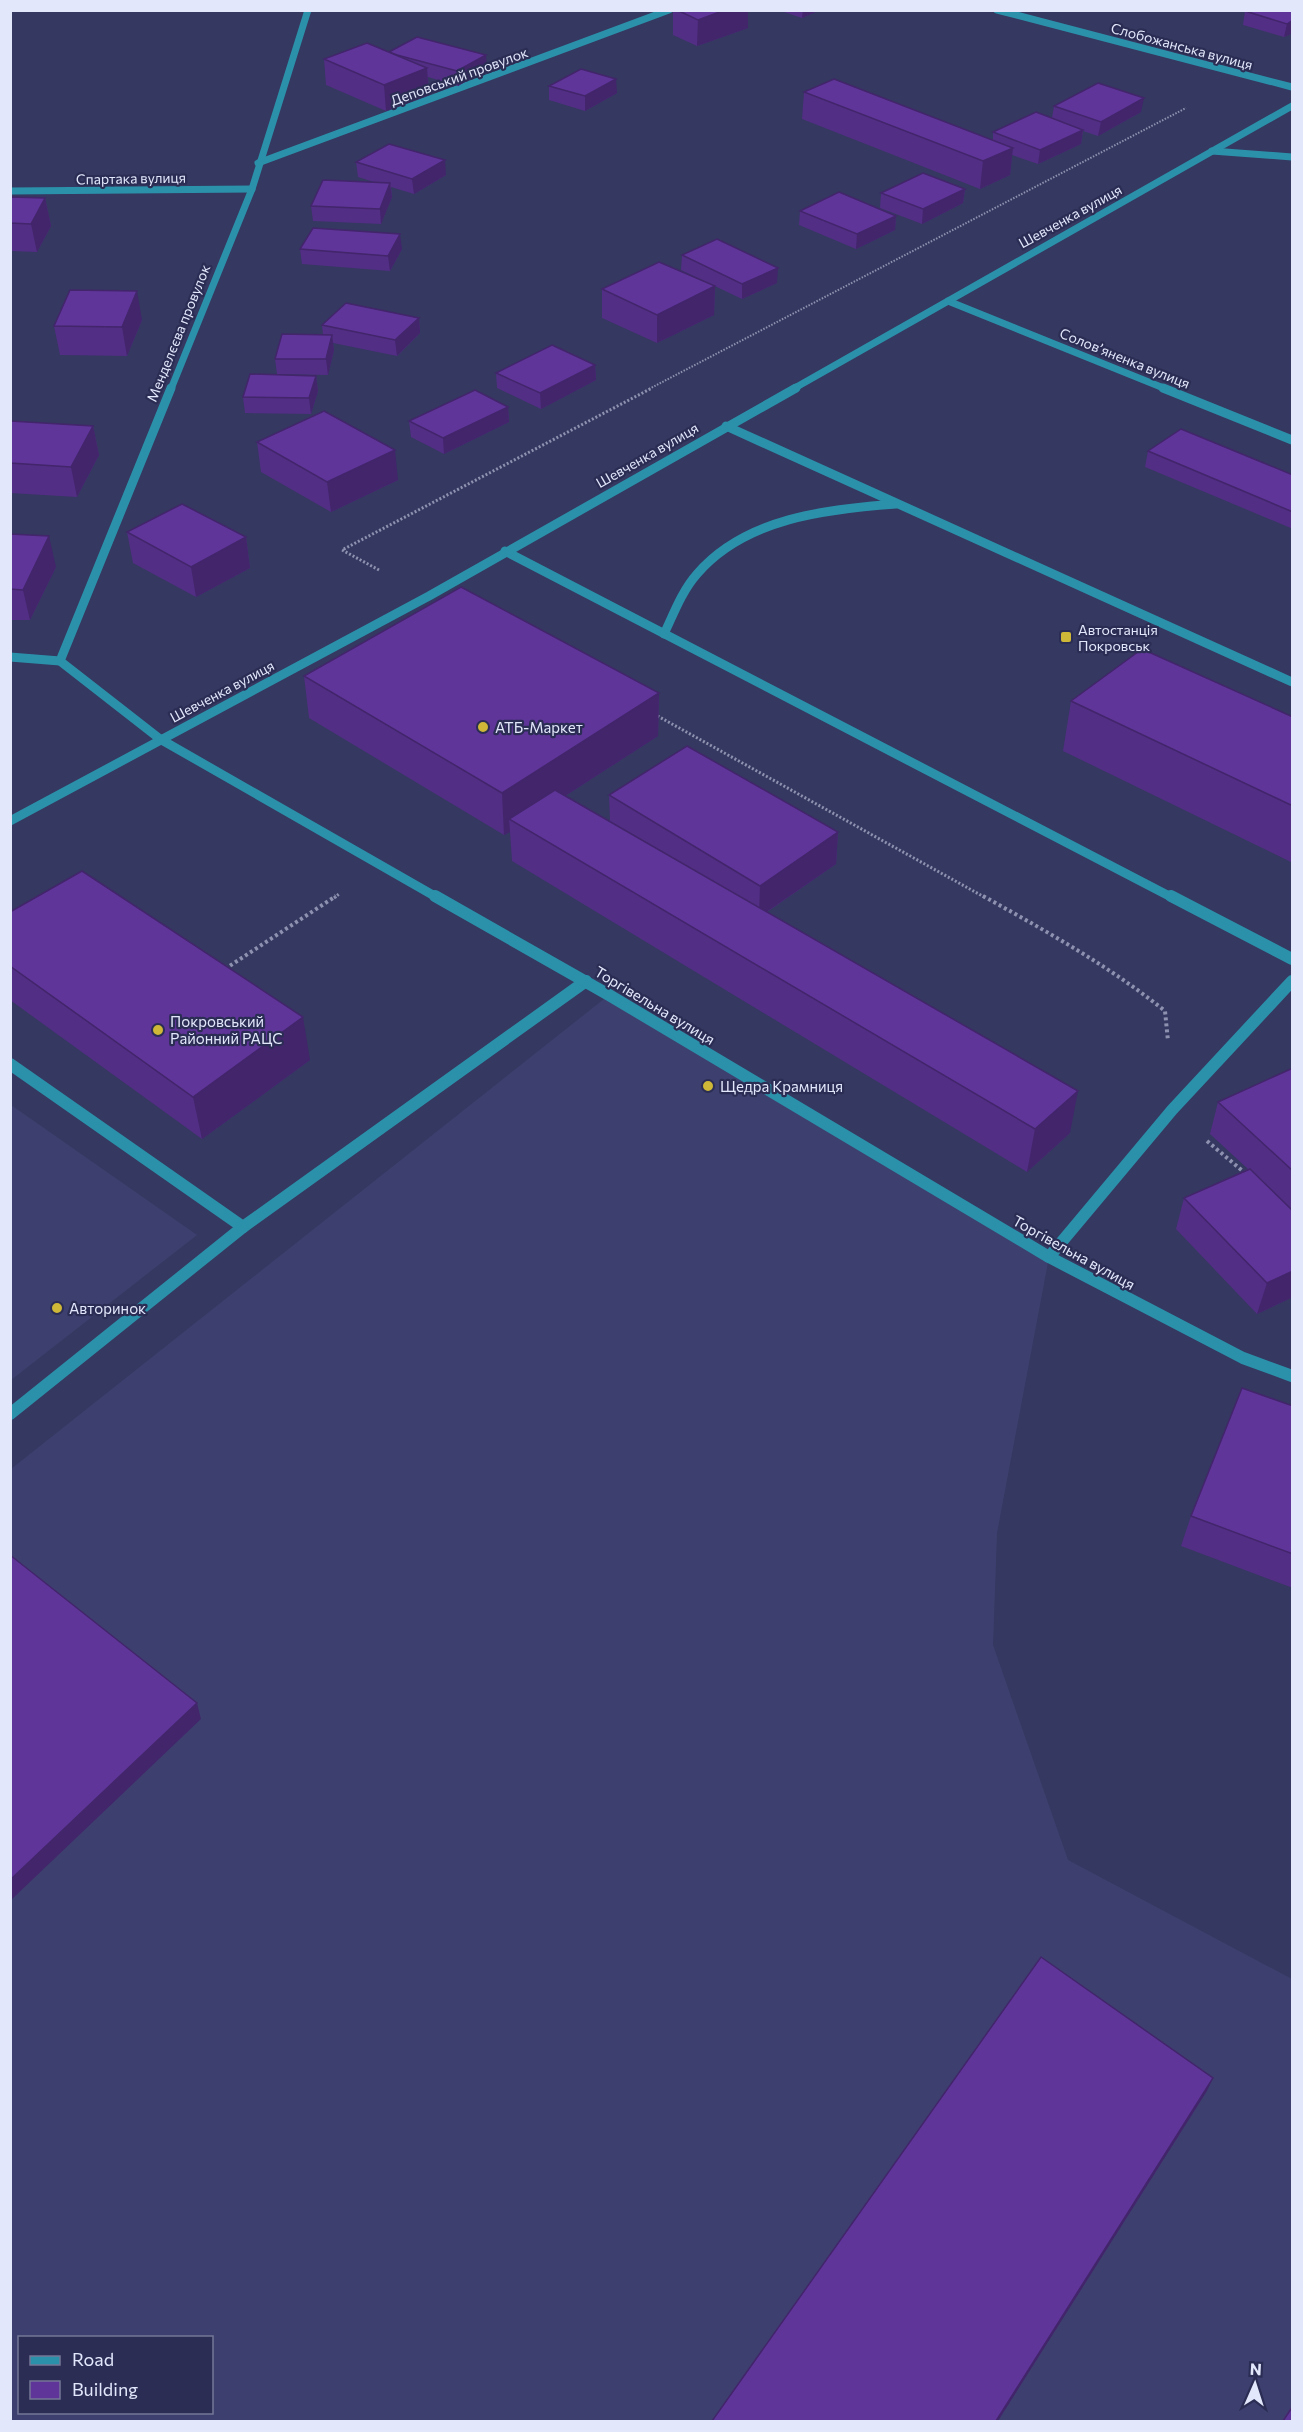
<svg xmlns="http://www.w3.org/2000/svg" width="1303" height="2432" font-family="Commissioner,sans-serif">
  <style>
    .built { fill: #3d406f; fill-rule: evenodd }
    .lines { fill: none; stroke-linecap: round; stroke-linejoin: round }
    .path-far2 { stroke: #8e91af; stroke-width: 2; stroke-dasharray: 1.5 1.5; stroke-linecap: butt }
    .path-far1 { stroke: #8e91af; stroke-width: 3; stroke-dasharray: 2 2; stroke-linecap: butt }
    .path { stroke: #8e91af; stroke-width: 4; stroke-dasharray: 3 3; stroke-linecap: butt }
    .service-far1 { stroke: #2b91aa; stroke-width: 9 }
    .service { stroke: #2b91aa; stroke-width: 12 }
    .minor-far2 { stroke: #2b91aa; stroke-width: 7 }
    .minor-far1 { stroke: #2b91aa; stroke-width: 9 }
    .minor { stroke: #2b91aa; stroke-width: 12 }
    .tertiary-far1 { stroke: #2b91aa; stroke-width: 7 }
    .tertiary { stroke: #2b91aa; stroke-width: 9 }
    .wall { fill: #522e84 }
    .shaded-wall { fill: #42256b }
    .building { fill: #5f3599; stroke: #42256b; stroke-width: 1.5 }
    .poi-dot { fill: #cfb837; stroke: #2b2d54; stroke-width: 2 }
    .labels { text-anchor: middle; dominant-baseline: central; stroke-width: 4.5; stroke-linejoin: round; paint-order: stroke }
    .far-street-label { font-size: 14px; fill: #e3e7fb; stroke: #2b2d54 }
    .far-poi-label { font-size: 14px; fill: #e3e7fb; stroke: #2b2d54; text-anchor: start }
    .poi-label { font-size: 15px; fill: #e3e7fb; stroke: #2b2d54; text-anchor: start }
    .street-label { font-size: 15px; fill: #e3e7fb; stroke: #2b2d54 }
  </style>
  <rect width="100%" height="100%" fill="#353860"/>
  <g class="built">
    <path d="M 609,995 L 1049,1257 L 997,1533 L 993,1645 L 1068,1860 L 1292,1979 L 1292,2421 L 11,2422 L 11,1469 ZM 20,2338 L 212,2338 L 212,2412 L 20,2412 Z"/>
    <polygon points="11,1105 197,1235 11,1380"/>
  </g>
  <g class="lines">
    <polyline class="path-far2" points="649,389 1186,108"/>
    <g class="path-far1">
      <polyline points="379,570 342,550 652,388"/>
      <polyline points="654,714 986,898"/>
      <polyline points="334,898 339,894"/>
    </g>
    <g class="path">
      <path d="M 983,896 C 1046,931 1109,966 1165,1011 L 1168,1041"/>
      <polyline points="225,969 336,896"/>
      <polyline points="1207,1141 1245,1173"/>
    </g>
    <g class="service-far1">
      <polyline points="726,426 1292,682"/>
      <polyline points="505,551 1173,898"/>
      <path d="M 664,634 C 674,613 682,591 697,574 C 745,518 827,509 896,504"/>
    </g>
    <g class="service">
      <polyline points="1171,896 1292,959"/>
      <polyline points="10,1064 243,1227 586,981"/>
      <polyline points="1049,1257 1172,1110 1292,981"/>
      <polyline points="10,1414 243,1227"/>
    </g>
    <g class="minor-far2">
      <polyline points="997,10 1292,87"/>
      <polyline points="1212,151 1292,157"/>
      <polyline points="258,163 669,10"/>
      <polyline points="10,191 252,189"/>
      <polyline points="948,301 1166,389"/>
      <polyline points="171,389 252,189 308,10"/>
    </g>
    <g class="minor-far1">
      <polyline points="1163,388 1292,440"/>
      <polyline points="60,661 171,388"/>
      <polyline points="160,739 438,898"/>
    </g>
    <polyline class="minor" points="435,896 609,995 1049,1257 1243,1358 1292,1376"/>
    <polyline class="tertiary-far1" points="793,389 1292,106"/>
    <g class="tertiary">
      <polyline points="10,657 60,661 160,739"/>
      <polyline points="10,821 429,596 796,388"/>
    </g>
  </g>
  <g class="wall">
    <polygon points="673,10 748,10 748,28 697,46 673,35"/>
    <polygon points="778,10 820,10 802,18"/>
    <polygon points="1293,10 1293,33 1284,37 1243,25 1245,11"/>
    <polygon points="389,52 487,69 458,86 428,77 429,95 386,111 326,85 324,59"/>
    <polygon points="549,86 617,93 585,111 549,100"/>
    <polygon points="804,92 993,140 993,132 1052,118 1054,106 1141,112 1098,136 1083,131 1081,144 1038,164 1012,155 1010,175 980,189 802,119"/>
    <polygon points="356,162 446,175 414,194 391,187 392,197 381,224 313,221 311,206 374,182 358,177"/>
    <polygon points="965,189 963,203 922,224 880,208 881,193"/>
    <polygon points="10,197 45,198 51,226 37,252 10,251"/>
    <polygon points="800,211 896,216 895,230 856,249 799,225"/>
    <polygon points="300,249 402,249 390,271 302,264"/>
    <polygon points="682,255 777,283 742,299 681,270"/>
    <polygon points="715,286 714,315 657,343 602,318 602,289"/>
    <polygon points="419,318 420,333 397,356 333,343 334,350 328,375 277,374 275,359 323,335 322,325"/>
    <polygon points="142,320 127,356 60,355 54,326"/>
    <polygon points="595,365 596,380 541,409 497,388 496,373"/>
    <polygon points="316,376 318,391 311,414 245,413 243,397"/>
    <polygon points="508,407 509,422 444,454 411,437 409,421"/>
    <polygon points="10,421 93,426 99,455 77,497 10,493"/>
    <polygon points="257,442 398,480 331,512 261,472"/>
    <polygon points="1148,451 1293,475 1293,529 1145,467"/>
    <polygon points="127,532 246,537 250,568 196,597 133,563"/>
    <polygon points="10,534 56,567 30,620 10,620"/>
    <polygon points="304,676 659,693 658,736 565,796 610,821 609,795 838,832 836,864 767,912 1070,1133 1027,1172 512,861 510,832 504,835 309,718"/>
    <polygon points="1071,701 1293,717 1293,863 1063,751"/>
    <polygon points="10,912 310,1060 202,1139 10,1000"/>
    <polygon points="1293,1068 1293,1297 1257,1314 1176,1229 1184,1198 1248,1169 1210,1134 1218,1102"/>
    <polygon points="1293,1406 1293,1588 1181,1546 1191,1516"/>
    <polygon points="1293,2404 1293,2421 1282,2421"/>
  </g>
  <g class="shaded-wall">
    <polygon points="725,10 748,10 748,28 697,46 698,20"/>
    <polygon points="803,10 820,10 802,18"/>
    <polygon points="1293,20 1293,33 1284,37 1287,24"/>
    <polygon points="486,55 487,69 458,86 457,71"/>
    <polygon points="427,68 429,95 386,111 384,85"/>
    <polygon points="616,79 617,93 585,111 585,96"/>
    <polygon points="1144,98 1141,112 1098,136 1101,122"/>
    <polygon points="1083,130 1081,144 1038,164 1040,150"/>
    <polygon points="1013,148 1010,175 980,189 983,161"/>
    <polygon points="445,160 446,175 414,194 412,179"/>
    <polygon points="390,183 392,197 381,224 380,209"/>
    <polygon points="965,189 963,203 922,224 923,209"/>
    <polygon points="45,198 51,226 37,252 31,224"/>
    <polygon points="896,216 895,230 856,249 857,234"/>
    <polygon points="400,234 402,249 390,271 388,256"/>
    <polygon points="778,268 777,283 742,299 742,284"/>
    <polygon points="715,286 714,315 657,343 657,315"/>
    <polygon points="137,291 142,320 127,356 122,327"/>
    <polygon points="419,318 420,333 397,356 395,340"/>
    <polygon points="332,335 334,350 328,375 326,359"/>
    <polygon points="595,365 596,380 541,409 540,393"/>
    <polygon points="316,376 318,391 311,414 309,398"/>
    <polygon points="508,407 509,422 444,454 443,438"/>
    <polygon points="93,426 99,455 77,497 71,467"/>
    <polygon points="395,450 398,480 331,512 327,482"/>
    <polygon points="49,536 56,567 30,620 23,590"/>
    <polygon points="246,537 250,568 196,597 191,567"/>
    <polygon points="659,693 658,736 520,825 509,819 510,832 504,835 502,793"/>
    <polygon points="838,832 836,864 759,917 760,886"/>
    <polygon points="303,1017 310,1060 202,1139 193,1097"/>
    <polygon points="1078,1091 1070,1133 1027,1172 1035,1129"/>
    <polygon points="1293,1271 1293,1297 1257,1314 1267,1283"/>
    <polygon points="197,1703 201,1719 10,1901 10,1880"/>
    <polygon points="1213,2078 1207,2091 998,2421 996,2421"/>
  </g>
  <g class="building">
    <polygon points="677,10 725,10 698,20"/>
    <polygon points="1247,10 1293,10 1293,20 1287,24 1245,11"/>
    <polygon points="417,37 486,55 457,71 397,55 389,52"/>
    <polygon points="367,43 427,68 384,85 324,59"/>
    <polygon points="581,69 616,79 585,96 549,86"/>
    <polygon points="834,79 1013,148 983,161 804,92"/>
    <polygon points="1098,83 1144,98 1101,122 1054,106"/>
    <polygon points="1036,112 1083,130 1040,150 993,132"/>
    <polygon points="389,144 445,160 412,179 356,162"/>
    <polygon points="923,173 965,189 923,209 881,193"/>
    <polygon points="323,180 390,183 380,209 311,206"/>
    <polygon points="839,192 896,216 857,234 800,211"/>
    <polygon points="10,197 45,198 31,224 10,223"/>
    <polygon points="313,228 400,234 388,256 300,249"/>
    <polygon points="717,239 778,268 742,284 682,255"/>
    <polygon points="659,262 715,286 657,315 602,289"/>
    <polygon points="70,290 137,291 122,327 54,326"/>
    <polygon points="346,303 419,318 395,340 322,325"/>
    <polygon points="282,334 332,335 326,359 275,359"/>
    <polygon points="552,345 595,365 540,393 496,373"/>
    <polygon points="250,374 316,376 309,398 243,397"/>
    <polygon points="475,390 508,407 443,438 409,421"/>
    <polygon points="324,411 395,450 327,482 257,442"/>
    <polygon points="10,421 93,426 71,467 10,463"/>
    <polygon points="1181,429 1293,475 1293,512 1148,451"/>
    <polygon points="182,504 246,537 191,567 127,532"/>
    <polygon points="10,534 49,536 23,590 10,589"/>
    <polygon points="461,587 659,693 502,793 304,676"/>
    <polygon points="1142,649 1293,717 1293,806 1071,701"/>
    <polygon points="687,746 838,832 760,886 609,795"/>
    <polygon points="555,790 1078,1091 1035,1129 509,819"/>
    <polygon points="82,871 303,1017 193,1097 10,966 10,912"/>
    <polygon points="1293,1068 1293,1171 1218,1102"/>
    <polygon points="1250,1169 1293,1211 1293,1271 1267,1283 1184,1198"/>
    <polygon points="1242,1388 1293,1406 1293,1554 1191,1516"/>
    <polygon points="10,1555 197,1703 10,1880"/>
    <polygon points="1041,1957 1213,2078 996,2421 712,2421"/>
    <polygon points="1293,2406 1293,2421 1283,2421"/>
  </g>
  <g class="poi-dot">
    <rect x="1060" y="631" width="12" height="12" rx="3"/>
    <circle cx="483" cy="727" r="6"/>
    <circle cx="158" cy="1030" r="6"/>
    <circle cx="708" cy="1086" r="6"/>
    <circle cx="57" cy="1308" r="6"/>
  </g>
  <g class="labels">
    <g class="far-street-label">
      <text transform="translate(1182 46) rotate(15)">Слобожанська вулиця</text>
      <text transform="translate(459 76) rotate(-20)">Деповський провулок</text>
      <text transform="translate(131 178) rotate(-1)">Спартака вулиця</text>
      <text transform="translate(1070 216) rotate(-29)">Шевченка вулиця</text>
      <text transform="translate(178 333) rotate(-68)">Менделєєва провулок</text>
      <text transform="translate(1125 358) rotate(22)">Солов’яненка вулиця</text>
      <text transform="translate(647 455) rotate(-30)">Шевченка вулиця</text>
      <text transform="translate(222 691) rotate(-28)">Шевченка вулиця</text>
    </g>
    <g class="far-poi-label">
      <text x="1078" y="629">Автостанція<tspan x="1078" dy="16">Покровськ</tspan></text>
    </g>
    <g class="poi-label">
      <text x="495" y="727">АТБ-Маркет</text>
      <text x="170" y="1021">Покровський<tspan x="170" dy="17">Районний РАЦС</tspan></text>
      <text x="720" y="1086">Щедра Крамниця</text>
      <text x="69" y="1308">Авторинок</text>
    </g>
    <g class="street-label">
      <text transform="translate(655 1005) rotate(31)">Торгівельна вулиця</text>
      <text transform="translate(1074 1252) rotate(29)">Торгівельна вулиця</text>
    </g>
  </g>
  <rect width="1303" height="2432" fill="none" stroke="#e3e7fb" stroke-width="24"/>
  <rect x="18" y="2336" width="195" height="78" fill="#2b2d54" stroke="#757797" stroke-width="1.5"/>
  <rect x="30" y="2356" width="30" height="9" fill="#2b91aa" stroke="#757797" stroke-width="1.5"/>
  <text x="72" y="2366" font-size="18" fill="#e3e7fb">Road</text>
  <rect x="30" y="2381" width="30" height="18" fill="#5f3599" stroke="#757797" stroke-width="1.5"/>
  <text x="72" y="2396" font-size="18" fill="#e3e7fb">Building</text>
  <g transform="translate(1255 2384) rotate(3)" stroke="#2b2d54" stroke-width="4.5" paint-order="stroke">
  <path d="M0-4.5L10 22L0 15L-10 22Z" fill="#e3e7fb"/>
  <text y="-9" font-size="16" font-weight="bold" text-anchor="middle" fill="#e3e7fb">N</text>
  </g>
</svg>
